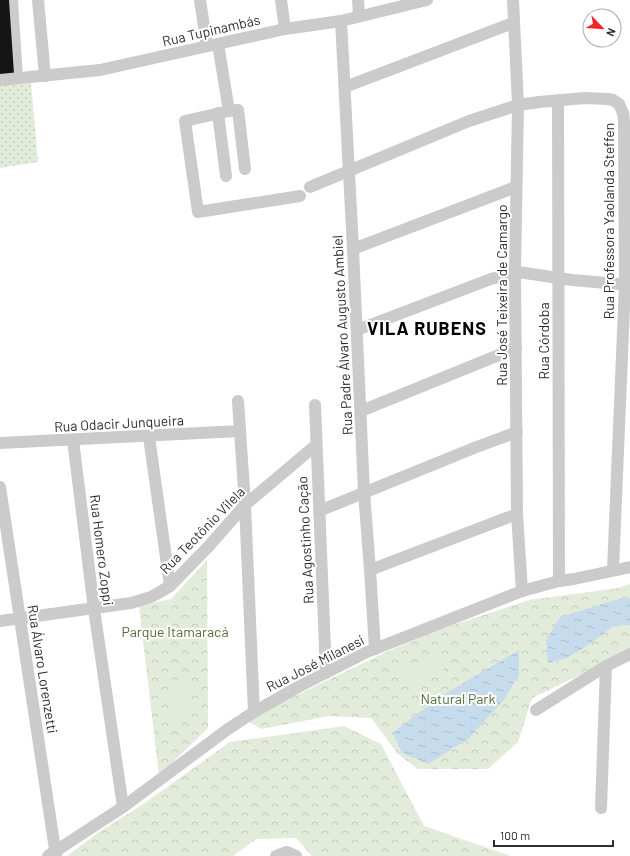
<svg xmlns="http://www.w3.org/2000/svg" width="630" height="856" font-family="Barlow,sans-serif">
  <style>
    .grass { fill: url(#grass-dots) }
    .forest { fill: url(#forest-crowns) }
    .garden { fill: #e3ecdb }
    .water { fill: url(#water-ripples) }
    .shadow { fill: #0003 }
    .building { fill: #151515 }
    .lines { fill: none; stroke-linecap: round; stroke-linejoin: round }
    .minor { stroke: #cbcbcb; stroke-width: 12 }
    .labels { text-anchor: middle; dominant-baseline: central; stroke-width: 4; stroke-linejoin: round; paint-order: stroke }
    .street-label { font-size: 14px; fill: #2e2e2e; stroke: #fff }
    .park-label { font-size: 14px; fill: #4e6c39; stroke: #fff }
    .district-label { font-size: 18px; font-weight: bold; letter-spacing: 1px; fill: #000; stroke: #fff }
  </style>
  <defs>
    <pattern id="grass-dots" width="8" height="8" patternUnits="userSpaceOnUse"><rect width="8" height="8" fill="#e3ecdb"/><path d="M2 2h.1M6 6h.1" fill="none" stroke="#c3cbbc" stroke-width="1.8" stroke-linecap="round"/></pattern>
    <pattern id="forest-crowns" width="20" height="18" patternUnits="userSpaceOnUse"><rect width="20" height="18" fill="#e3ecdb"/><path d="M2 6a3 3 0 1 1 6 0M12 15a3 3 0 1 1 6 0" fill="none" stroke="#c3cbbc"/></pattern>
    <pattern id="water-ripples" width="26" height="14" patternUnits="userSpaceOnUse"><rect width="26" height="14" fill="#c6dced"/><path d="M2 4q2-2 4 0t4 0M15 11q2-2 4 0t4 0" fill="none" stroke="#aabdcc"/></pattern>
  </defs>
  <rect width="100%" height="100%" fill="#fff"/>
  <polygon class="grass" points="31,83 38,162 0,168 0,85"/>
  <g class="forest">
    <polygon points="207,560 208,728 159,776 139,606 171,599"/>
    <polygon points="630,584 630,651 532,698 518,742 488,769 418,769 398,754 371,718 329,716 262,729 245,720 386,652 441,629 529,600 618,588"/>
    <polygon points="344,726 381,744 424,826 511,856 312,856 296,838 256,839 233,856 67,856 99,832 142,805 230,742"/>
  </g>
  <g class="garden">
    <polygon points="437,654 445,673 409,688 401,669"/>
    <polygon points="188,679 191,720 170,721 168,680"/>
  </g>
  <g class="water">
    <polygon points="630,598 630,625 613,626 587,646 567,658 548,663 546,640 560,617 615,600"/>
    <polygon points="519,650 519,675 503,701 468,739 428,764 402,753 393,733 435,700"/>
  </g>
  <polygon class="shadow" points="0,0 18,0 23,79 0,81"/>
  <polygon class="building" points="0,0 9,0 14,74 0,75"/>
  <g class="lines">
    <g class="minor">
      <polyline points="38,0 45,76"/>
      <polyline points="200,0 207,46"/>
      <polyline points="281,0 285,29"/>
      <polyline points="358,0 359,16"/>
      <polyline points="513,0 518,105 515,272 517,514 522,591"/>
      <polyline points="341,21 353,249 364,492 370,570 375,649"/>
      <polyline points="218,44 229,111 185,121 198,212 300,196"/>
      <polyline points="0,80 100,70 285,29 341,21 427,0"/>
      <polyline points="345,87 513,23"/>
      <polyline points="558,100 559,581"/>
      <polyline points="229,111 238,110 245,169"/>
      <polyline points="218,113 226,176"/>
      <polyline points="310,187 469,121 518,105 539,102 585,98 608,99 613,100 619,104 623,113 624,121 625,284 613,570"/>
      <polyline points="353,249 516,187"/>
      <polyline points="357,330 491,279 515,272 525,273 572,280 630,285"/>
      <polyline points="238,401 245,505 254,712"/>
      <polyline points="315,405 326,673"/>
      <polyline points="361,411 516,348"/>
      <polyline points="149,437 170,586"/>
      <polyline points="73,440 94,609 123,807"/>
      <polyline points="0,443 240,431"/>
      <polyline points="0,487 56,856"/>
      <polyline points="319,511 474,448 517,432"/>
      <polyline points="370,570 517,514"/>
      <polyline points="0,621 131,603 151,597 160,592 170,586 208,547 245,505 316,445"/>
      <polyline points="536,710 606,666 630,654"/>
      <polyline points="601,808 606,666"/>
      <polyline points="48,856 123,807 228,729 254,712 298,687 367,652 522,591 559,581 574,579 630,567"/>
      <polyline points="276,856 287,852 296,856"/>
    </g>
  </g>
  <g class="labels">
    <g class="street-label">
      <text transform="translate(211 30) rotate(-13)">Rua Tupinambás</text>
      <text transform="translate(608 221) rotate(-90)">Rua Professora Yaolanda Steffen</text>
      <text transform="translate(501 295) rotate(-90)">Rua José Teixeira de Camargo</text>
      <text transform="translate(342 335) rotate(-93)">Rua Padre Álvaro Augusto Ambiel</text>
      <text transform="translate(543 341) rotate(-90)">Rua Córdoba</text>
      <text transform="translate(119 423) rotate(-3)">Rua Odacir Junqueira</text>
      <text transform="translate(202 530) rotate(-46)">Rua Teotônio Vilela</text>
      <text transform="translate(305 540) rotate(-93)">Rua Agostinho Cação</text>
      <text transform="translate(102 550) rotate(83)">Rua Homero Zoppi</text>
      <text transform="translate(315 663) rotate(-27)">Rua José Milanesi</text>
      <text transform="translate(43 669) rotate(81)">Rua Álvaro Lorenzetti</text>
    </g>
    <g class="park-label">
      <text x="175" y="631">Parque Itamaracá</text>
      <text x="458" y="698">Natural Park</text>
    </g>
    <g class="district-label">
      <text x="427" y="328">VILA RUBENS</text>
    </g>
  </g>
  <g transform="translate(602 28) rotate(115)"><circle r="19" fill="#ffffff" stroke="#ababab"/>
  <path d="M0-3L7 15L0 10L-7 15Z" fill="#ef2729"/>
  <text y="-6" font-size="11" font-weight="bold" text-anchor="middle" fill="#2e2e2e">N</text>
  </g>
  <path d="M494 840v6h119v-6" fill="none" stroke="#2e2e2e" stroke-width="2"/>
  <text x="500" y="840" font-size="12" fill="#2e2e2e" stroke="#ffffff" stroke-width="3" paint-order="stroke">100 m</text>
</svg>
